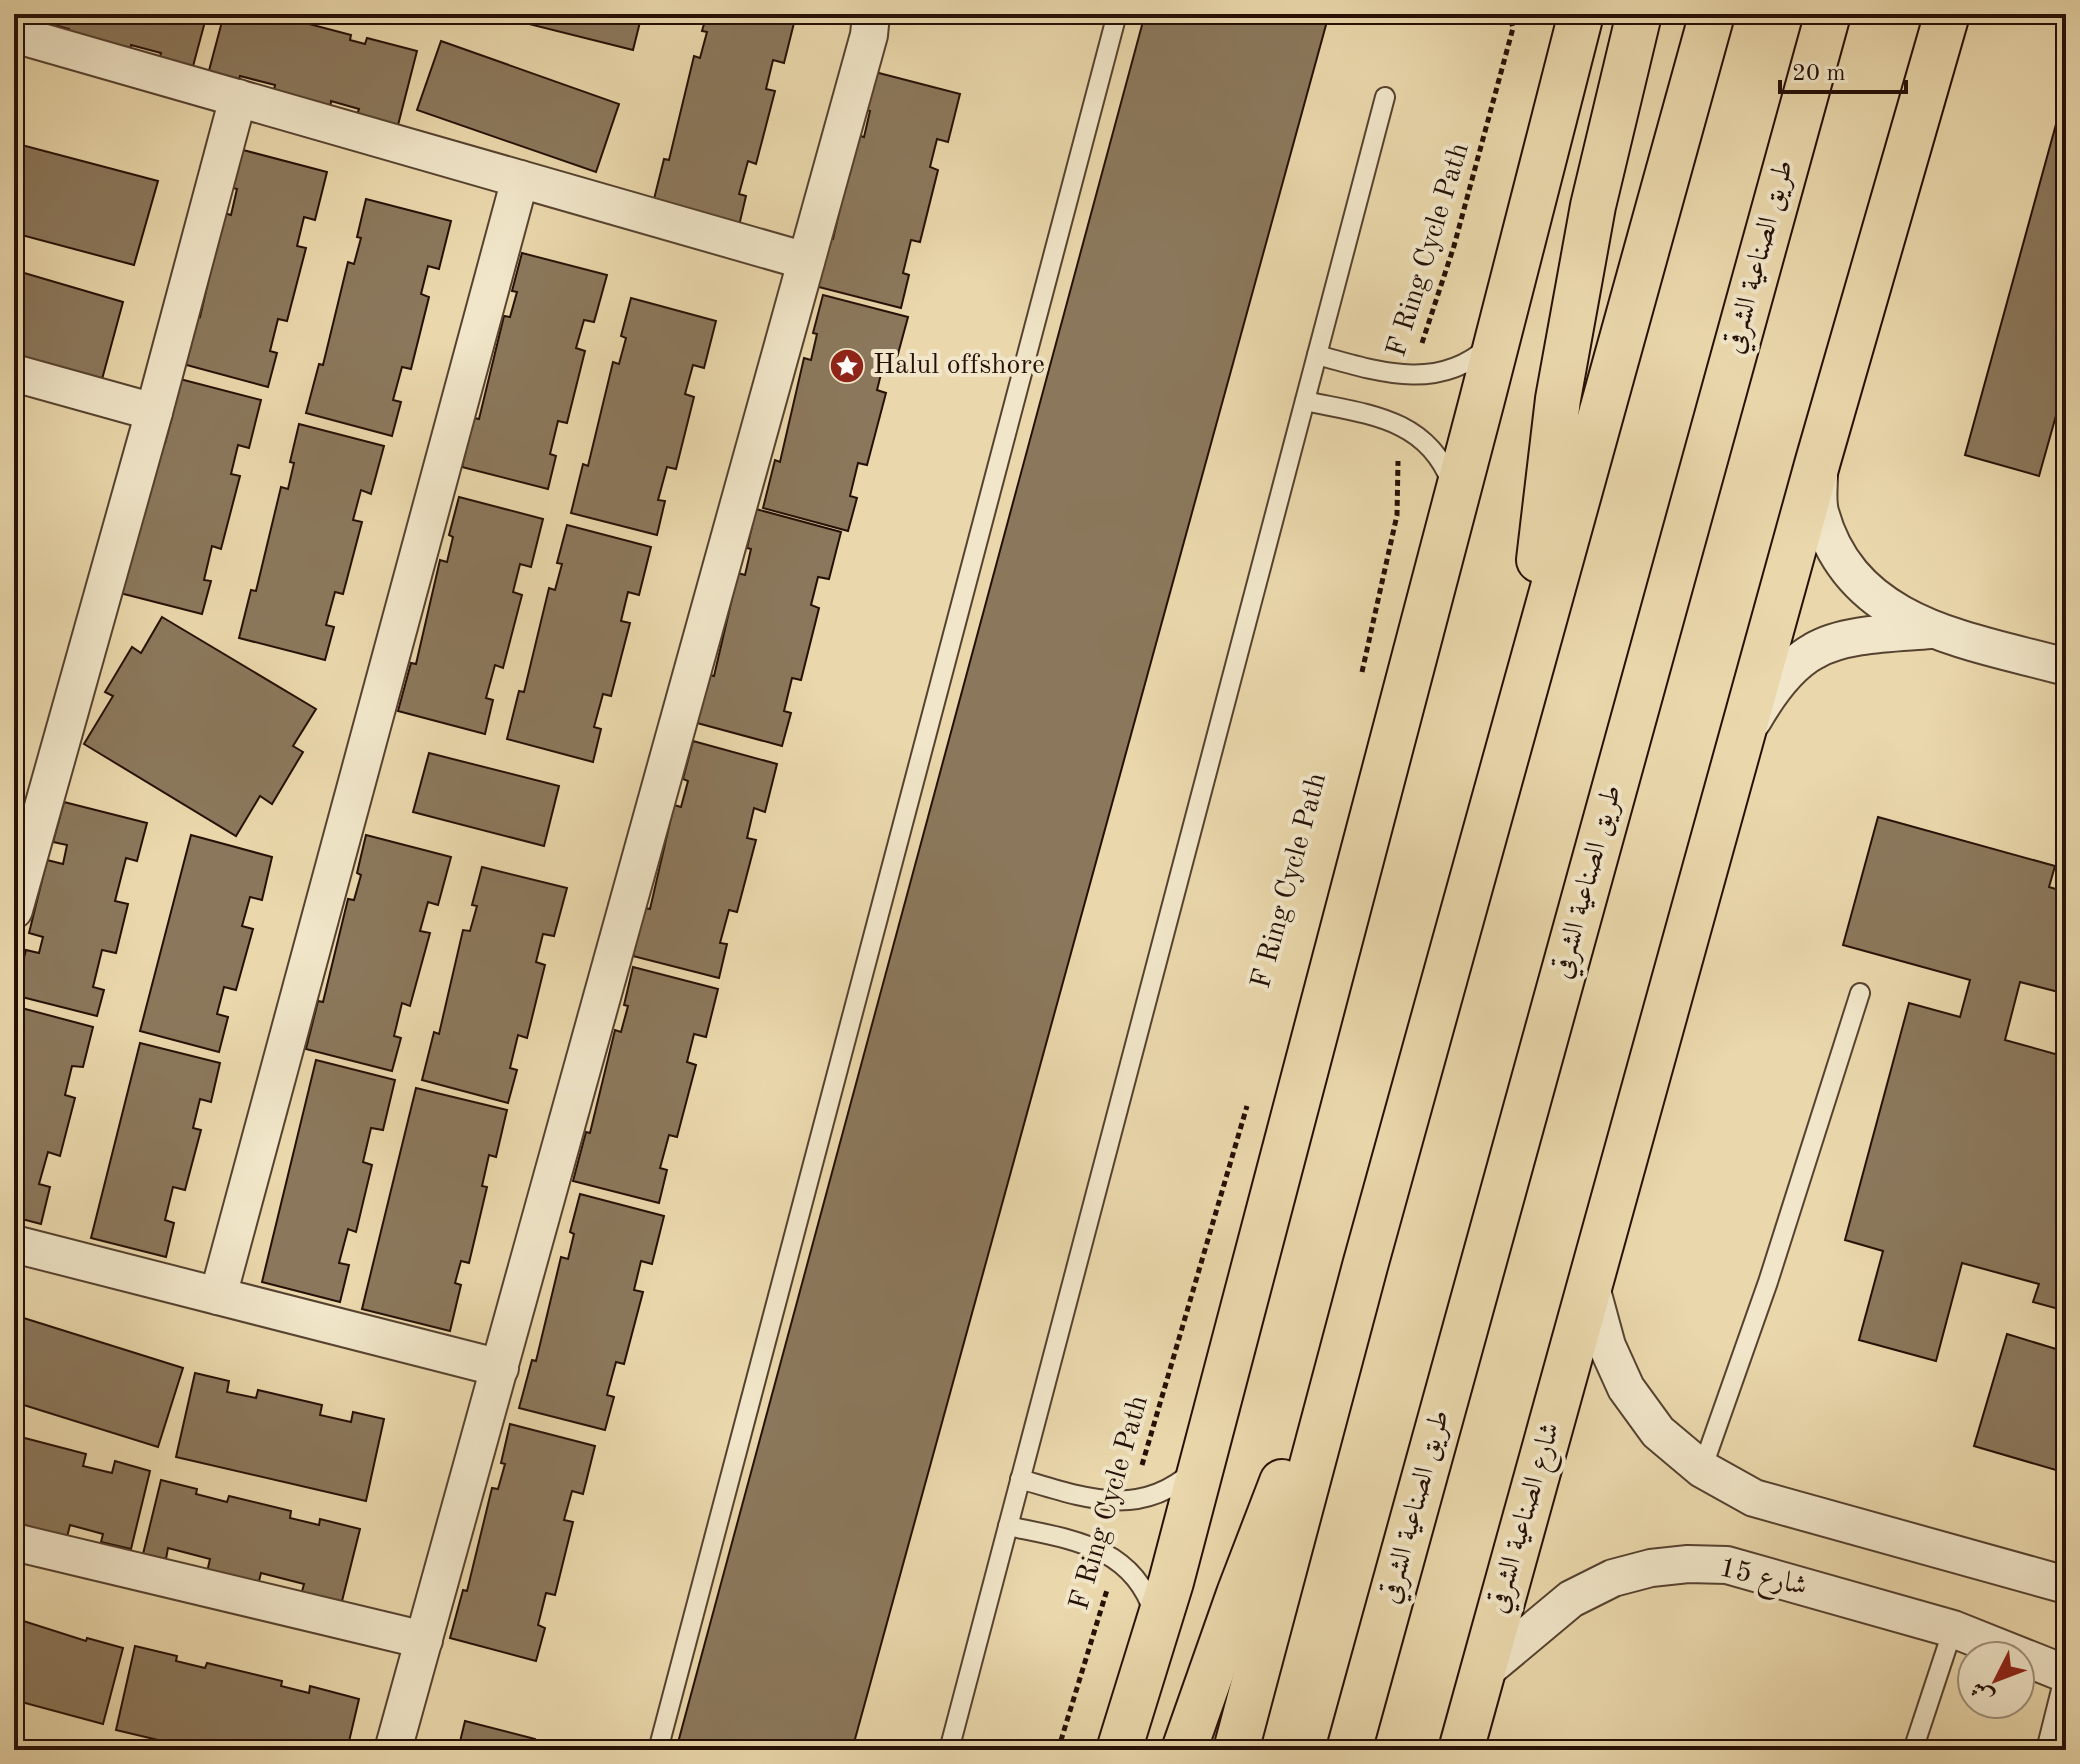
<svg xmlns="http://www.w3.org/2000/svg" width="2080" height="1764" font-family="'Old Standard TT',Amiri,serif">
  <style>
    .building { fill: #8b785c; stroke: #251006; stroke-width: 2 }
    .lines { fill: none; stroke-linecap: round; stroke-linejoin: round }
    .service-casing { stroke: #564230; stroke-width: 22 }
    .minor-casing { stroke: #564230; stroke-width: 40 }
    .primary-casing { stroke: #251006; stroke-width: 48 }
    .trunk-casing { stroke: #251006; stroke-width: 48 }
    .path { stroke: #251006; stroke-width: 5; stroke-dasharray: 6 4; stroke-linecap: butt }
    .service { stroke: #f1e6c9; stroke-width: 18 }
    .minor { stroke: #f1e6c9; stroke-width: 36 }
    .primary { stroke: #ead8ac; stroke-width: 44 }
    .trunk { stroke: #ead8ac; stroke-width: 44 }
    .labels { text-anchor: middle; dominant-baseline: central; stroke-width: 8; stroke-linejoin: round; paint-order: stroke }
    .street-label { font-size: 28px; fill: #251006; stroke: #f1e6c9 }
    .poi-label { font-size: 28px; fill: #251006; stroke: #f1e6c9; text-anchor: start }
  </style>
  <rect width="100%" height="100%" fill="#ead8ac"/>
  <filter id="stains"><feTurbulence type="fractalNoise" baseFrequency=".0025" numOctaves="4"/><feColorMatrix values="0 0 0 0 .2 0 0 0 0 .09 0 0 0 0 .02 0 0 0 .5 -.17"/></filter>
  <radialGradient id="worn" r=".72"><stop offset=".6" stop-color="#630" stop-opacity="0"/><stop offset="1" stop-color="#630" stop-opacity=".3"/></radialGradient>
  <g class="building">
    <polygon points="14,14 207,14 192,70 159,60 161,53 131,45 129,55 67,38 69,29 40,21 39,28 14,21"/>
    <polygon points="224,14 258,14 257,19 273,24 275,15 351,35 350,40 365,44 367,38 417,51 397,129 356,118 359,109 331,101 330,110 273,95 275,85 240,76 237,86 207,78"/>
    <polygon points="489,14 642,14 633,50"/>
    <polygon points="707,14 796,15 784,63 773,60 766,89 775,91 756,164 748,161 739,194 746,196 738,230 652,207 664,159 669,160 694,56 700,58 707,32 702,31"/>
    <polygon points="1145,14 1329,14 852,1750 676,1750"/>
    <polygon points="441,41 619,104 596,172 417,110"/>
    <polygon points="875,72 960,94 948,142 937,139 930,167 938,170 920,242 911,240 903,273 909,275 901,308 815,286 828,237 833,239 857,135 864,137 870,111 865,110"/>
    <polygon points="2066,88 2066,380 2039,476 1965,455"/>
    <polygon points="14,143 158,181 134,265 14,233"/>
    <polygon points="243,150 327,172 315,220 304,217 297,246 306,248 287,321 278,319 270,351 277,353 268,387 183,364 195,316 200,317 224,213 231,215 237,189 233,188"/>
    <polygon points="366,199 451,221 439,269 428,266 421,294 429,297 411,369 402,367 393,400 401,402 392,436 306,413 319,364 323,365 348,262 354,264 361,238 357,237"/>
    <polygon points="522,253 607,275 594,322 584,320 576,348 585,351 567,423 558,421 550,454 556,456 548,489 462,467 474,418 479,419 504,316 510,317 517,292 512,291"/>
    <polygon points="14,270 123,302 101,383 14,358"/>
    <polygon points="823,295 908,317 895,365 884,362 877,390 886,393 867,465 858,463 850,496 857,498 848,531 763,508 775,460 780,462 804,358 811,360 817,334 813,333"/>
    <polygon points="631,298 716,321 704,368 693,365 685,394 694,397 676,469 667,467 658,500 665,501 657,535 571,513 583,464 588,466 613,362 619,364 626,338 621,336"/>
    <polygon points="176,378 261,400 249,448 238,445 231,474 240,476 221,549 212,546 204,580 211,581 202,614 116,592 158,441 165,443 172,417 167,416"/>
    <polygon points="299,424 384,446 371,494 361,490 353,520 362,522 343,594 335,592 326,625 334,627 325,660 239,638 251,590 256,591 281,487 288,489 294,463 290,462"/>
    <polygon points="459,497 543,519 531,567 520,564 513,592 522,595 503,668 495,665 486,698 493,700 485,734 398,711 411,663 416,664 440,560 447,562 453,537 449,535"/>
    <polygon points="756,509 841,532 829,579 818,577 811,605 819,608 801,680 792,678 784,711 791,713 782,746 697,723 709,675 714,676 738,573 745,575 751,549 747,548"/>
    <polygon points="567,525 651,547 639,595 628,592 621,621 630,623 611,696 603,694 594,727 601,729 593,762 507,739 519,691 524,692 549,588 555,590 562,564 557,563"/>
    <polygon points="162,617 316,709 293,746 303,752 272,804 260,796 236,836 84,744 113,696 105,692 132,647 141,653"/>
    <polygon points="693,741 777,764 765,812 754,808 747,838 756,840 737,912 729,910 720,943 727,944 719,978 633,956 645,908 650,909 674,805 681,807 688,781 683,779"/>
    <polygon points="429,753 559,786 544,846 413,812"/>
    <polygon points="64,802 147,823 137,861 126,858 115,901 128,904 116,953 102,950 93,987 104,990 97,1016 14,995 26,950 39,953 43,937 29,933 47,860 63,864 67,845 53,842"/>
    <polygon points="1878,817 2055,866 2049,887 2066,892 2066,994 2020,982 2005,1040 2066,1057 2066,1311 2033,1302 2039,1284 1962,1263 1936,1361 1859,1340 1883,1251 1845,1240 1909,1003 1960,1017 1970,980 1843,945"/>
    <polygon points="191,835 272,857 262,900 250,897 242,926 253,929 236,990 224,987 217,1014 228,1017 219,1052 140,1031"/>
    <polygon points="366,835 451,857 438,905 428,902 420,931 430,933 410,1006 402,1003 394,1036 401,1038 392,1071 306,1049 318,1001 323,1002 348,899 354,900 361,875 357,873"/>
    <polygon points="482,867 567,888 554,936 543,934 536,962 545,965 527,1038 518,1035 510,1068 517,1070 508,1103 422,1080 434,1032 439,1034 463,930 470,931 477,906 472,905"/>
    <polygon points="633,967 718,989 706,1037 694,1034 687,1062 696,1065 677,1137 669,1135 660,1168 667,1170 659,1203 573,1181 586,1132 590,1133 615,1030 621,1032 628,1006 624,1005"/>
    <polygon points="14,1006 93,1027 83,1067 72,1066 65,1095 75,1098 60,1156 48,1152 39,1184 50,1187 41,1224 14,1217"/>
    <polygon points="140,1043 220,1063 211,1102 200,1099 193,1128 201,1130 185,1190 173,1187 165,1220 174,1223 166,1257 91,1238"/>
    <polygon points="316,1060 395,1080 383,1130 371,1128 363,1162 372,1165 356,1232 348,1229 339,1263 349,1265 340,1302 262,1282"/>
    <polygon points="416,1088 507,1110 496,1157 489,1155 482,1186 487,1187 469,1263 461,1261 455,1283 461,1285 450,1331 362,1309"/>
    <polygon points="580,1194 664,1216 652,1264 641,1261 634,1290 643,1292 624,1364 616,1362 607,1395 614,1397 605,1430 519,1408 532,1360 536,1361 561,1257 568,1259 574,1234 570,1232"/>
    <polygon points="14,1315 183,1368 158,1447 14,1402"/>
    <polygon points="2007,1334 2066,1352 2066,1473 1974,1446"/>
    <polygon points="195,1373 229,1381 227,1392 256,1398 258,1390 322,1405 320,1415 351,1422 353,1412 384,1419 366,1501 176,1457"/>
    <polygon points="510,1424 595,1446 583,1494 572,1491 564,1520 573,1522 555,1595 546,1593 538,1625 545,1628 536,1661 450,1638 463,1590 467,1591 492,1488 498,1489 505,1464 501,1463"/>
    <polygon points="17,1436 86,1454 83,1466 112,1473 115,1461 150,1471 131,1549 101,1542 103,1534 70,1525 67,1537 14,1522 14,1446"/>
    <polygon points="161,1480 197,1489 196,1494 227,1502 229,1496 291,1511 290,1518 319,1525 320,1519 360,1529 341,1605 301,1595 304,1584 261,1573 258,1585 207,1572 210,1559 168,1548 166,1559 143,1554"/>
    <polygon points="14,1618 86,1641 87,1638 123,1648 103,1724 14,1700"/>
    <polygon points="135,1646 177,1656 176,1661 205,1668 207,1663 282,1681 281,1686 309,1693 310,1686 359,1699 347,1750 200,1750 116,1730"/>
    <polygon points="465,1721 535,1739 532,1750 458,1750"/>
  </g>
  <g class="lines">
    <g class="service-casing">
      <g id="service">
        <path d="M 1317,355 C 1376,371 1437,393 1488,347"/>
        <path d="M 1305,401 C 1365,414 1426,417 1451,482"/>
        <polyline points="1702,1469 1768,1282 1860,993"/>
        <path d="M 1020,1479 C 1082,1497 1139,1520 1193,1471"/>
        <path d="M 1008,1526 C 1068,1539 1133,1545 1154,1614"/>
        <polyline points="658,1750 1117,14"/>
        <polyline points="949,1750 1385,97"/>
        <polyline points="1913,1750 1953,1629"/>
        <polyline points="2046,1750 2065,1674"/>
      </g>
    </g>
    <g class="minor-casing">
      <g id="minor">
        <polyline points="14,34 806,261"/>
        <polyline points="14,373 154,412"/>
        <path d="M 1819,475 C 1819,487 1817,500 1820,512 C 1851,627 1968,640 2066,667"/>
        <path d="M 1753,720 C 1768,694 1788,665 1814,651 C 1844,633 1896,633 1930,630"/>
        <polyline points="14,910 154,412 238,98"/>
        <polyline points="14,1244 500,1368"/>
        <polyline points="1591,1287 1607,1346 1626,1388 1658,1432 1702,1469 1754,1498 2066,1585"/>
        <polyline points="218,1296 520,179"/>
        <polyline points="14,1542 424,1640"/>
        <polyline points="1480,1675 1571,1599 1613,1578 1651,1568 1688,1564 1727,1565 1953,1629 2066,1674"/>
        <polyline points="393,1750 869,35 871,14"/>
      </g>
    </g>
    <g class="primary-casing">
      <g id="primary">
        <polyline points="1119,1750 1171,1582 1482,400 1581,14"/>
        <polyline points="1461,1750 1818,461 1947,14"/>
      </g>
    </g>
    <g class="trunk-casing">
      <g id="trunk">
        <polyline points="1539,560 1558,399 1593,206 1639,14"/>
        <polyline points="1184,1750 1239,1594 1282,1482"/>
        <polyline points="1236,1750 1365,1266 1712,14"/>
        <polyline points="1349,1750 1828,14"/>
      </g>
    </g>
    <g class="path">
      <polyline points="1422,343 1454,246 1513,28 1509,14"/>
      <polyline points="1362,672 1397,515 1398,461"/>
      <polyline points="1142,1465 1247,1106"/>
      <polyline points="1058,1750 1107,1590"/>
    </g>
    <use href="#service" class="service"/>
    <use href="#minor" class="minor"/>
    <use href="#primary" class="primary"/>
    <use href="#trunk" class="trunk"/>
  </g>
  <defs>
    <g id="sight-disc" transform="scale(1.8)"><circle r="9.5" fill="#8f2418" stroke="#f1e6c9"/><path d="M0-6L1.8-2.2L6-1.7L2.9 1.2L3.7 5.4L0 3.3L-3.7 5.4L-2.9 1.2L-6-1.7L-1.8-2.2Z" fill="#fff"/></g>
  </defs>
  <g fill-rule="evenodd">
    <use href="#sight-disc" x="847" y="366"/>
  </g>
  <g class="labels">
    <g class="street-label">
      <text transform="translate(1429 250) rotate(-73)">F Ring Cycle Path</text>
      <text transform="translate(1760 257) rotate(-75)">طريق الصناعية الشرقي</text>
      <text transform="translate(1290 881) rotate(-75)">F Ring Cycle Path</text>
      <text transform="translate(1588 882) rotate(-75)">طريق الصناعية الشرقي</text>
      <text transform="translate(1110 1503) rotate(-74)">F Ring Cycle Path</text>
      <text transform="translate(1416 1507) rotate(-75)">طريق الصناعية الشرقي</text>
      <text transform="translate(1525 1518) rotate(-74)">شارع الصناعية الشرقي</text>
      <text transform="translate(1763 1578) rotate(13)">شارع 15</text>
    </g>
    <g class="poi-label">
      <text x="873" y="366">Halul offshore</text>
    </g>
  </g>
  <rect width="2080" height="1764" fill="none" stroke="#ead8ac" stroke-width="48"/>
  <rect x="16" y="16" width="2048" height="1732" fill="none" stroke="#251006" stroke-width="4"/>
  <rect x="24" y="24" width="2032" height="1716" fill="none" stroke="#251006" stroke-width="2"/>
  <g transform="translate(1996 1680) rotate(228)"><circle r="38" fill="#f1e6c9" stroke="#9f907b" stroke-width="2"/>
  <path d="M0-6L14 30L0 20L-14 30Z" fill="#8f2418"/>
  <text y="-12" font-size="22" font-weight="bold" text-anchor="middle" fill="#251006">ش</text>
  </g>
  <path d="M1780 80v12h126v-12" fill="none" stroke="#251006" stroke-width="4"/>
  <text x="1792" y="80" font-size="24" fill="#251006" stroke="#f1e6c9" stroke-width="6" paint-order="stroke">20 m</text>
  <rect width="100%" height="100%" filter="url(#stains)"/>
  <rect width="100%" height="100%" fill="url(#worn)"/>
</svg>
